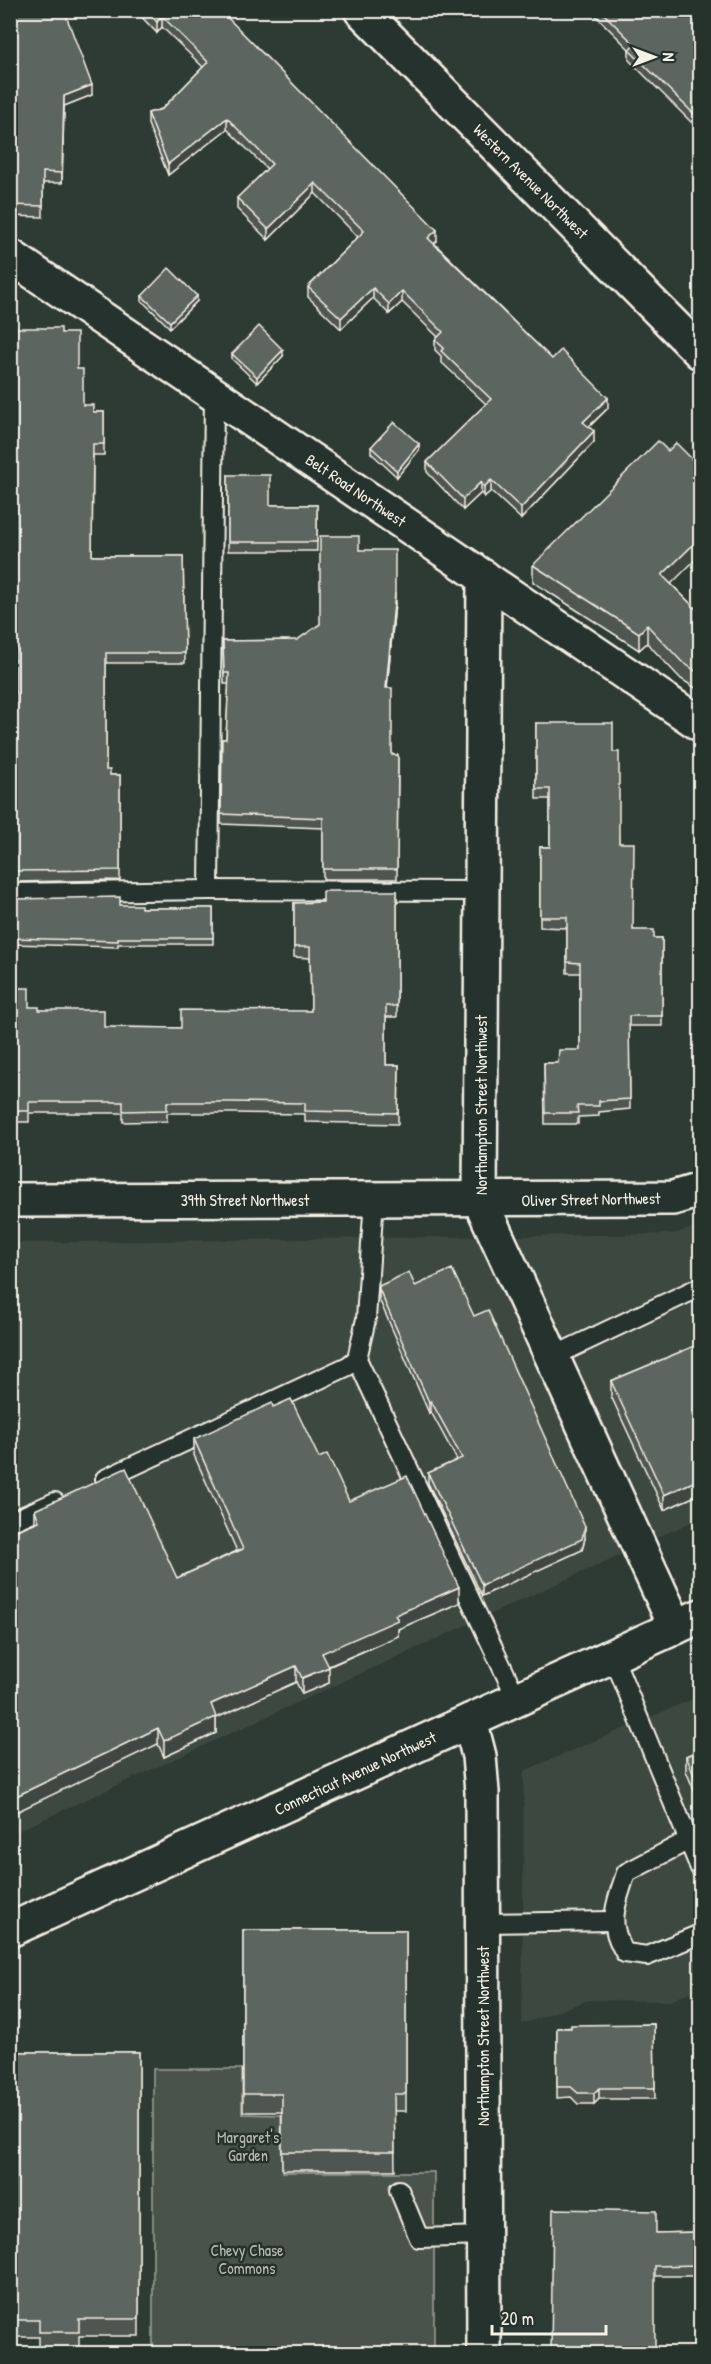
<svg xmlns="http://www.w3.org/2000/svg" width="711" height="2364" font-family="'Patrick Hand',sans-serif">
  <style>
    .built { fill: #3c4841 }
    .green { fill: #48524c; stroke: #9ea29a; stroke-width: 1.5 }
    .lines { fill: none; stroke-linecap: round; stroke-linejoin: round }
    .lane-casing { stroke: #f4f1e8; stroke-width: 22 }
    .street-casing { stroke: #f4f1e8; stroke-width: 38 }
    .primary-casing { stroke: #f4f1e8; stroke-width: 38 }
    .lane { stroke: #26332d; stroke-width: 18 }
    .street { stroke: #26332d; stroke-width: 33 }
    .primary { stroke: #26332d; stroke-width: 33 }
    .wall { fill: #4f5751; stroke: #f4f1e8; stroke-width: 1.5 }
    .shaded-wall { fill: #404742; stroke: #f4f1e8; stroke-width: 1.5 }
    .building { fill: #5c655e; stroke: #f4f1e8; stroke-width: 1.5 }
    .labels { text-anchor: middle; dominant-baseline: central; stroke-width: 5; stroke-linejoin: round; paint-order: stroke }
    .street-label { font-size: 16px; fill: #f4f1e8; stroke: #26332d }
    .park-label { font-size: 16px; fill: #b8b9b1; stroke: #26332d }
  </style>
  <rect width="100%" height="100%" fill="#2e3b34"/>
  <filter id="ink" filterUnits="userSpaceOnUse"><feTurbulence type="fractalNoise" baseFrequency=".0167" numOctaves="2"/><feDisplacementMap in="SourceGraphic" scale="12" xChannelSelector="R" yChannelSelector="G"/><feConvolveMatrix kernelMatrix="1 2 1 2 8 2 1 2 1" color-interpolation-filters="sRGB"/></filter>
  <g filter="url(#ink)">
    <g class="built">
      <polygon points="700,1226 700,1518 11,1834 10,1243 673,1234"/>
      <polygon points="700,1696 700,1988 670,2001 589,2000 522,2024 524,1771"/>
    </g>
    <polygon class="green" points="153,2069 242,2069 242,2114 281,2115 282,2172 434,2172 434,2353 153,2353"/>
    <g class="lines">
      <g class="lane-casing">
        <g id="lane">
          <polyline points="209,890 214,395"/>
          <polyline points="10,893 209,890 482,891"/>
          <polyline points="374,1199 366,1319 357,1359 517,1699"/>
          <polyline points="552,1357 700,1287"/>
          <polyline points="105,1479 348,1366 357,1359"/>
          <polyline points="10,1522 55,1502"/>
          <polyline points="613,1656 700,1868"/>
          <path d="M 689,1840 L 626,1873 C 616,1905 606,1922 625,1953 L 647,1956 L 700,1934"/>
          <polyline points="483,1923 613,1921"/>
          <polyline points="399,2190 419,2238 484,2236"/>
        </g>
      </g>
      <g class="street-casing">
        <g id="street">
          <polyline points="10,256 700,724"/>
          <polyline points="484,577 480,1200 676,1627"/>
          <polyline points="10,1200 673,1198 700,1190"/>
          <polyline points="470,1721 479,1756 482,1792 484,2354"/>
        </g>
      </g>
      <g class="primary-casing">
        <g id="primary">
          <polyline points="361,10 700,352"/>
          <polyline points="10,1930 700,1616"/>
        </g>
      </g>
      <use href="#lane" class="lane"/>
      <use href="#street" class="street"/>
      <use href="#primary" class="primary"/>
    </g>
    <g class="wall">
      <polygon points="10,10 92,95 64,106 62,183 43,183 43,217 10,216"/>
      <polygon points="135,10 220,10 437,241 434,243 552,359 608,408 589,427 594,442 521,519 491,491 484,497 481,493 463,510 427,472 427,462 486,404 441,362 441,356 435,350 435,340 438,337 402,302 389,314 373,298 341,329 308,297 308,287 358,237 315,193 268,240 237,209 237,198 267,169 227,129 168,175 148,124 148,113 162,109 203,67 162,27 157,33"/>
      <polygon points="590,10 697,10 700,14 700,135 697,132 697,128 629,60 629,49"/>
      <polygon points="142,296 197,301 170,328 142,301"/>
      <polygon points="10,328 61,333 77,369 83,405 93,412 104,412 104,455 93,455 92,556 183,556 185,663 106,663 106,770 110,775 120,775 120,880 15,882 15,865 10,865 10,774 15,774 16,660 10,660"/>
      <polygon points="232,354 283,356 257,383 232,359"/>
      <polygon points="371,447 419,450 397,477 371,453"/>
      <polygon points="228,475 270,505 317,505 317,551 228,551"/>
      <polygon points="359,550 395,603 387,688 392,755 398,755 397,879 323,879 323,828 221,824 222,739 226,739 229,684 224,684 223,641 297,640 320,624"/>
      <polygon points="533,565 671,584 700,613 700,691 681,679 647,643 639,650 533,582"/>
      <polygon points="536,723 613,752 619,843 633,930 654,938 662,938 662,1026 629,1026 630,1109 599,1112 599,1116 578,1117 578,1124 545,1124 544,1063 558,1063 580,1050 580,973 567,973 567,928 540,927 540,847 550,847 550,799 536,799"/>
      <polygon points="397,891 397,1017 386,1017 386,1065 399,1065 398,1124 305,1122 305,1114 233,1113 167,1113 167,1121 123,1122 123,1113 29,1113 29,1122 10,1122 10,988 29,1007 104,1027 181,1028 311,1011 310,958 294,957 294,903 323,902"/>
      <polygon points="14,899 141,908 213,908 213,944 118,944 118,947 12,944"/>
      <polygon points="379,1286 415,1286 474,1316 585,1538 582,1550 482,1596 428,1483 428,1473 457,1460 431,1412 429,1413 379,1299"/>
      <polygon points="700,1336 700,1494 664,1510 611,1396 611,1381 696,1346 696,1338"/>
      <polygon points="273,1407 319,1458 349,1501 459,1603 398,1629 398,1636 328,1667 329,1683 302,1694 296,1682 216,1718 216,1733 164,1757 158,1744 35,1523 35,1510 177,1578 237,1551 194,1455 194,1439"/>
      <polygon points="700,1750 700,1804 686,1771 686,1756"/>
      <polygon points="243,1930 406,1930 406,2111 394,2111 395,2170 282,2170 282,2112 243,2112"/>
      <polygon points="654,2024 655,2099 599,2099 594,2104 578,2104 571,2097 557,2098 557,2028"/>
      <polygon points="10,2052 139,2052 139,2336 79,2336 79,2350 39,2350 39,2337 10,2337"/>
      <polygon points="700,2232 700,2276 655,2276 551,2354 656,2233"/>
    </g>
    <g class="shaded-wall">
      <polygon points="162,16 162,27 157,33 157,22"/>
      <polygon points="92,85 92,95 64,106 62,183 64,96"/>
      <polygon points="227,118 227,129 168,175 168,164"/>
      <polygon points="315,183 315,193 268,240 268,229"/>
      <polygon points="437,230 437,241 428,249 428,238"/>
      <polygon points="373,288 373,298 341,329 341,318"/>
      <polygon points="402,291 402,302 389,314 389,304"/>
      <polygon points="197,296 197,301 170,328 170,322"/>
      <polygon points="283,350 283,356 257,383 257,377"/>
      <polygon points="608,398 608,408 583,432 583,422"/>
      <polygon points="594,431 594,442 521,519 521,508"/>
      <polygon points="419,444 419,450 397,477 397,471"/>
      <polygon points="491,480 491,491 484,497 484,487"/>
      <polygon points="481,482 481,493 463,510 463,499"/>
      <polygon points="700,538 700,555 662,593 662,575"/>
      <polygon points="395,593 395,603 386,698 386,688"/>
      <polygon points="647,625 647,643 639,650 639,633"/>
      <polygon points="431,1401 431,1412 429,1413 429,1402"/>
      <polygon points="700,1479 700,1494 664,1510 664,1495"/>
      <polygon points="585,1527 585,1538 582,1550 482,1596 482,1585"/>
      <polygon points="459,1587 459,1603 398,1629 398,1636 322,1669 322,1653 395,1615"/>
      <polygon points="296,1666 296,1682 216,1718 216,1733 164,1757 164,1741 211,1704"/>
      <polygon points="329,1667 329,1683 302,1694 302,1678"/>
      <polygon points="158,1728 158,1744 10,1815 10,1799"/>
      <polygon points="599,2088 599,2099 594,2104 594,2093"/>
    </g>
    <g class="building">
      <polygon points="10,10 64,10 92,85 64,96 62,173 43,172 43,206 10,205"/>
      <polygon points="146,10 220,10 437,230 428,238 552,359 561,350 608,398 583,422 594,431 521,508 491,480 484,487 481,482 463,499 427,462 491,399 441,351 444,348 435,340 443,332 402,291 389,304 373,288 341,318 308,287 364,231 315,183 268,229 237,198 272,164 227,118 168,164 148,113 162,109 208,62 162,16 157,22"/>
      <polygon points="600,10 697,10 700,14 700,124 697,121 699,119 629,50 634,44"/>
      <polygon points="169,268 197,296 170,322 142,296"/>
      <polygon points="259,326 283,350 257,377 232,354"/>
      <polygon points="10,328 61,328 61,333 77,333 77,369 83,369 83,405 93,405 93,412 104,412 104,444 93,444 92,556 183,556 185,653 106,653 106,770 110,770 110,775 120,775 120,870 15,871 15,854 10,854 10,774 15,774 16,649 10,649"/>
      <polygon points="394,422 419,444 397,471 371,447"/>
      <polygon points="658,441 668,451 676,443 700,467 700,538 662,575 700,613 700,674 681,661 647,625 639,633 533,565"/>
      <polygon points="228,475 270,475 270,505 317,505 317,542 228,542"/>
      <polygon points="320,536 359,536 359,550 395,550 395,593 386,688 392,688 392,755 398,755 397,869 323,869 323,818 221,814 222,739 226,739 229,673 224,673 223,641 297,640 320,624"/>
      <polygon points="536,723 613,723 613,752 619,752 619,843 634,843 633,930 654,930 654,938 662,938 662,1016 629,1016 630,1099 599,1101 599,1106 577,1106 578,1113 545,1113 544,1063 558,1063 559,1050 580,1050 580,963 567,962 567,917 540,917 540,847 550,847 550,789 536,789"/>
      <polygon points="323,891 397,891 397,1006 386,1006 386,1065 399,1065 398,1113 305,1111 305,1103 233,1102 167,1102 167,1110 123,1111 123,1102 29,1102 29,1111 10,1111 10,988 29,988 29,1007 39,1007 39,1010 104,1010 104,1027 181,1028 181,1010 311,1011 310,947 294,947 294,903 323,902"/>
      <polygon points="120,897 120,905 141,905 141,908 213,908 213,938 118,938 118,941 12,938 14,899"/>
      <polygon points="452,1269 474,1316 488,1310 585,1527 582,1539 482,1585 428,1473 462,1458 431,1401 429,1402 379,1289 379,1286 409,1272 415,1286"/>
      <polygon points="700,1336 700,1479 664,1495 611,1381 699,1344 696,1338"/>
      <polygon points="291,1399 319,1458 327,1454 349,1501 407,1476 459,1587 395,1615 398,1620 322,1653 329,1667 302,1678 296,1666 211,1704 216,1717 164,1741 158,1728 10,1799 10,1533 39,1521 35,1510 126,1468 177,1578 243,1549 194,1439 272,1403 273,1407"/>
      <polygon points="700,1750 700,1790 686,1756"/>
      <polygon points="243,1930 406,1930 406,2094 394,2094 395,2152 282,2152 282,2094 243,2094"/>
      <polygon points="654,2024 655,2088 599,2088 594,2093 578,2093 571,2087 557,2087 557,2028 571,2028 571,2025"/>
      <polygon points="10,2052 139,2052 139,2319 79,2319 79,2332 39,2332 39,2320 10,2320"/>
      <polygon points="553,2209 656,2211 656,2233 700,2232 700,2265 655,2266 655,2354 551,2354"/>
    </g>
  </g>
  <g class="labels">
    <g class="street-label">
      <text transform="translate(531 181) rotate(45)">Western Avenue Northwest</text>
      <text transform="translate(356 490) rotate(34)">Belt Road Northwest</text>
      <text transform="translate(481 1105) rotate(-90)">Northampton Street Northwest</text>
      <text transform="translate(591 1199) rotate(-1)">Oliver Street Northwest</text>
      <text x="245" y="1200">39th Street Northwest</text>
      <text transform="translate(355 1773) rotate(-25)">Connecticut Avenue Northwest</text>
      <text transform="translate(483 2036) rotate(-90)">Northampton Street Northwest</text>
    </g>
    <g class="park-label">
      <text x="248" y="2137">Margaret's<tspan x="248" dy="18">Garden</tspan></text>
      <text x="247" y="2250">Chevy Chase<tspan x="247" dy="18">Commons</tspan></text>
    </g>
  </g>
  <rect width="711" height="2364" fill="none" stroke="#26332d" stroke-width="36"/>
  <rect x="18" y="18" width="675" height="2328" fill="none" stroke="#f4f1e8" stroke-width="2" filter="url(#ink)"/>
  <g transform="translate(654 57) rotate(90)" stroke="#26332d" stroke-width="4.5" paint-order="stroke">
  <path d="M0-4.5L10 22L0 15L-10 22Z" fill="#f4f1e8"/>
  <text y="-9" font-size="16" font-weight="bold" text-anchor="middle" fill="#f4f1e8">N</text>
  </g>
  <path d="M492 2325v9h114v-9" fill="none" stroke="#f4f1e8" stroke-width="3"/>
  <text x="501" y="2325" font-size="18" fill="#f4f1e8" stroke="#26332d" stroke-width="4.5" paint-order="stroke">20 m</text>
</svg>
